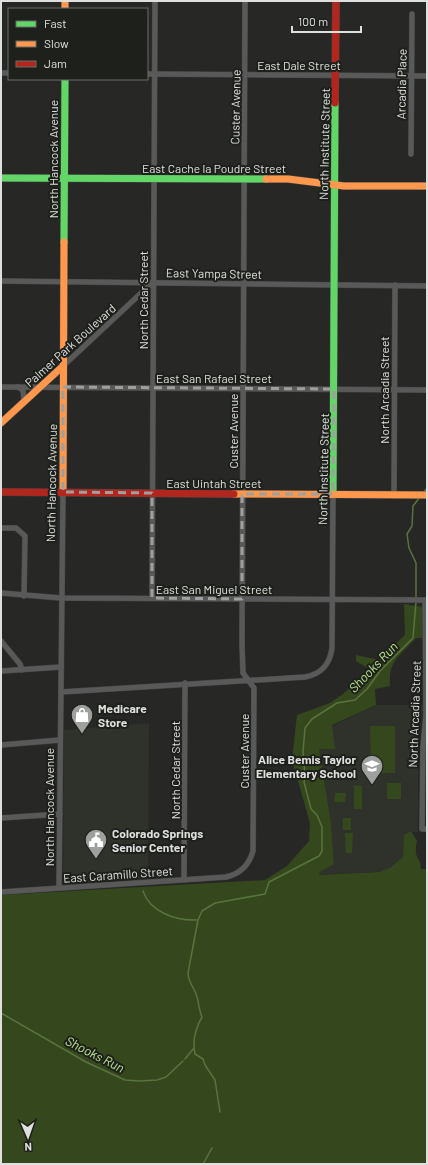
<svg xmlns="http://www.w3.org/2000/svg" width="428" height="1165" font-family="Barlow,sans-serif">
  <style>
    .built { fill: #2e322a }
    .green { fill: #35481d }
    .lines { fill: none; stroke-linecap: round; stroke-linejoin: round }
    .stream { stroke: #59733e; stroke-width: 1.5 }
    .street-casing { stroke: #454644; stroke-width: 6 }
    .fast-casing { stroke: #454644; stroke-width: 8 }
    .slow-casing { stroke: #454644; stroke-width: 8 }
    .jam-casing { stroke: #454644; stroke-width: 8 }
    .street { stroke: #585958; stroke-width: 5 }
    .fast { stroke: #63d668; stroke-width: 7 }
    .slow { stroke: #ff974d; stroke-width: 7 }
    .jam { stroke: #b3261e; stroke-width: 7 }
    .marked { fill: none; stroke: #9ea09d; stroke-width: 3; stroke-dasharray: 8 5; stroke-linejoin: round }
    .labels { text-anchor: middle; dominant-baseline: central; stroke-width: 4; stroke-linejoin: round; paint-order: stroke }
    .street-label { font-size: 12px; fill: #dee0dd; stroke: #1e201c }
    .poi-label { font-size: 12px; font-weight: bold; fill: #dee0dd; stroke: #1e201c; text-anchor: start }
    .water-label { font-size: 13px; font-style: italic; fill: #bbe58f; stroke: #1e201c }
  </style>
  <rect width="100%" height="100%" fill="#272826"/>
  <g class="built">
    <polygon points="376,705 424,705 418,740 418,832 411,832 411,870 319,875 320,872 334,863 331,823 319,749 332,726"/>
    <polygon points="149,723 148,878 63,884 64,730"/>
  </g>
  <g class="green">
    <path d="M 404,604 L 422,607 L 422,638 L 416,638 C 400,656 388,660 390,686 L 375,689 L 376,705 L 332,725 L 335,749 L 319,749 L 331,823 L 334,864 L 320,872 L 319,875 L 379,872 L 390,868 L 403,857 L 404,835 L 411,831 L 417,841 C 415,849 415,856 420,862 L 421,869 L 427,869 L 427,1164 L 1,1164 L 1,895 L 265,880 L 287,866 L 309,841 L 310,823 L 292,760 L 297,715 L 330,703 L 343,694 L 369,669 L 356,661 L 356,655 L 379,660 L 405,635 Z"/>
    <polygon points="370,726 395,726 395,773 371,773"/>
    <rect x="387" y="783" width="14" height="16"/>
    <polygon points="354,785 362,786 362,809 354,809"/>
    <polygon points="335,793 346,793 345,802 334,802"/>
    <rect x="343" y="818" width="8" height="12"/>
    <polygon points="345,833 353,833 352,853 346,853"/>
  </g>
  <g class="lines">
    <g class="stream">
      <polyline points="424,492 427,488"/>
      <polyline points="416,598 416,563 409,548 407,534 412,526 413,506 420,497"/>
      <path d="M 143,891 C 150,912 176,921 197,920"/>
      <polyline points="1,1013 86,1062 125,1080 139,1081 157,1080 166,1077 183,1061"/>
      <polyline points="185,1059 194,1048"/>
      <path d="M 220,1112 L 215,1080 L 205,1065 L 203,1059 L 195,1054 C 192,1040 195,1029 202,1017 C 199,1010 199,1004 197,997 C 195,988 188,983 188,973 L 198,920 L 202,911 L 215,903 L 265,894 L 269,882 L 319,856 L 322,851 L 322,827 L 317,815 L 311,809 L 304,782 L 305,776 L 303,752 L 305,728 L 312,719 L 337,703 L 355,700 L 367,689 L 380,671 L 413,638 L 416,602"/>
      <polyline points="203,1164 212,1148"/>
    </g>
    <g class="street-casing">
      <g id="street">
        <polyline points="1,73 9,73"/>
        <polyline points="147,74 427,76"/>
        <polyline points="411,154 412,14"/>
        <polyline points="1,281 427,286"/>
        <polyline points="63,366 153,282"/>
        <polyline points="1,387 427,390"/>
        <polyline points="18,387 23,390 24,401"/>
        <polyline points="394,495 395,285"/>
        <polyline points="1,528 16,528 25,536 24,596"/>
        <polyline points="1,593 61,598 427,600"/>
        <polyline points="152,598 155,1"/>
        <polyline points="425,600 426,715 423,746 422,829 427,829"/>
        <polyline points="1,641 20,664 22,670"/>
        <polyline points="1,671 61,667"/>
        <path d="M 61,692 L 305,677 C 322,674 330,664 332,648 L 333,494"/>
        <polyline points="1,745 60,740"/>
        <polyline points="1,818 60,814"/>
        <polyline points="184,880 185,683"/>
        <polyline points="59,888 63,492"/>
        <path d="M 1,892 L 226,877 C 240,874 249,865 253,851 L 254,688 L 243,673 L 242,644 L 245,1"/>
      </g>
    </g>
    <g class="fast-casing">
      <g id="fast">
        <polyline points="1,178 266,179"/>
        <polyline points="64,242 65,79"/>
        <polyline points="333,494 335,103"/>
      </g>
    </g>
    <g class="slow-casing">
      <g id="slow">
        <polyline points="65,1 65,9"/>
        <polyline points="266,179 288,179 344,186 427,186"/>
        <polyline points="1,423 63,366"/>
        <polyline points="63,492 64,242"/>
        <polyline points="234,494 427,495"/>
      </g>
    </g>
    <g class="jam-casing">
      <g id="jam">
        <polyline points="335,103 336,1"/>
        <polyline points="1,492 234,494"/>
      </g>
    </g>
    <use href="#street" class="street"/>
    <use href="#fast" class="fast"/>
    <use href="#slow" class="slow"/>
    <use href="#jam" class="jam"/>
  </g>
  <path class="marked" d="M 63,387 L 334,389 L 333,494 L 242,494 L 242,599 L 152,598 L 152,493 L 63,492 Z"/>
  <defs>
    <g id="shop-pin" transform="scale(1.15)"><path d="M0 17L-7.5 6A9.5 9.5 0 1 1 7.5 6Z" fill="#9ea09d" stroke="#1e201c"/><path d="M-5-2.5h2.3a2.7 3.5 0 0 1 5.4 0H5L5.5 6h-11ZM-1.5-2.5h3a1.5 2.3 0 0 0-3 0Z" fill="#fff"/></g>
    <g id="school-pin" transform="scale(1.15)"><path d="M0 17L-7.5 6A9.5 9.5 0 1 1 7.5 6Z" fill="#9ea09d" stroke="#1e201c"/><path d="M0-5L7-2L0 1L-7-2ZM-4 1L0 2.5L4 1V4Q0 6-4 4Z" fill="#fff"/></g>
    <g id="civic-pin" transform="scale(1.15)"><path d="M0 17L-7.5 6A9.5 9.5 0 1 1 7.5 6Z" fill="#9ea09d" stroke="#1e201c"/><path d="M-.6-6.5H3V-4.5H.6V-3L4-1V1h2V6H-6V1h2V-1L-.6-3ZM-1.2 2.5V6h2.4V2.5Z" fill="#fff"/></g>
  </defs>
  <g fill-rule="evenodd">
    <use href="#shop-pin" x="82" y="715"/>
    <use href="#school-pin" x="372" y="766"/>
    <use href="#civic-pin" x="96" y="840"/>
  </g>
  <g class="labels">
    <g class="street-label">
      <text x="299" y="65">East Dale Street</text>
      <text transform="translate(401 84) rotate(-89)">Arcadia Place</text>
      <text transform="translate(235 107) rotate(-89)">Custer Avenue</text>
      <text transform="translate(324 144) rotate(-89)">North Institute Street</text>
      <text transform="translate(53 159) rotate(-90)">North Hancock Avenue</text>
      <text x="214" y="168">East Cache la Poudre Street</text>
      <text transform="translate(214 273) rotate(1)">East Yampa Street</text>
      <text transform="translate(143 300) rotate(-90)">North Cedar Street</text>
      <text transform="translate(70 345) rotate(-42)">Palmer Park Boulevard</text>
      <text x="214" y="378">East San Rafael Street</text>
      <text transform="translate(384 390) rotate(-90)">North Arcadia Street</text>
      <text transform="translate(233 431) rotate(-90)">Custer Avenue</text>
      <text transform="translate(323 469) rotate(-89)">North Institute Street</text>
      <text transform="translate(51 483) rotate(-89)">North Hancock Avenue</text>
      <text x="214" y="483">East Uintah Street</text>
      <text x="214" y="589">East San Miguel Street</text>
      <text transform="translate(414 714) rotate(-88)">North Arcadia Street</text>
      <text transform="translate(244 751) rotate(-90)">Custer Avenue</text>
      <text transform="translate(175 770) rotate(-90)">North Cedar Street</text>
      <text transform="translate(49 807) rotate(-90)">North Hancock Avenue</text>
      <text transform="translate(118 874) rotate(-4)">East Caramillo Street</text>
    </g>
    <g class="poi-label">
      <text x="98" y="708">Medicare<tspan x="98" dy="14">Store</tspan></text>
      <text x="356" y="759" text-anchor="end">Alice Bemis Taylor<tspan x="356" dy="14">Elementary School</tspan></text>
      <text x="112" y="833">Colorado Springs<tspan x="112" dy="14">Senior Center</tspan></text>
    </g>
    <g class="water-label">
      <text transform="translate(373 667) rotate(-46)">Shooks Run</text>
      <text transform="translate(95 1054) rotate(27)">Shooks Run</text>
    </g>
  </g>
  <rect width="428" height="1165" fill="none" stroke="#dee0dd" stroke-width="4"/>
  <rect x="8" y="8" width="140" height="72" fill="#1e201c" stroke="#6b6d69"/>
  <rect x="16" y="21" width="20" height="6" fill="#63d668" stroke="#6b6d69"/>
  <text x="44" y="28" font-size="12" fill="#dee0dd">Fast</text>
  <rect x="16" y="41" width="20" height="6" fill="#ff974d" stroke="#6b6d69"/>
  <text x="44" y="48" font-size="12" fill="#dee0dd">Slow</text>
  <rect x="16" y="61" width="20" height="6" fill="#b3261e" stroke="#6b6d69"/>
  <text x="44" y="68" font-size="12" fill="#dee0dd">Jam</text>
  <g transform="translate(28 1137) rotate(178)" stroke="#1e201c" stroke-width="3" paint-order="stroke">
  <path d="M0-3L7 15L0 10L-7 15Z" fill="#dee0dd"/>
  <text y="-6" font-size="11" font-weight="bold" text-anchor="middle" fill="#dee0dd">N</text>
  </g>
  <path d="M292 26v6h69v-6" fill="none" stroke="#dee0dd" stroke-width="2"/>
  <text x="298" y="26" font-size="12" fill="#dee0dd" stroke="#1e201c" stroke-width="3" paint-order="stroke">100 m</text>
</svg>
